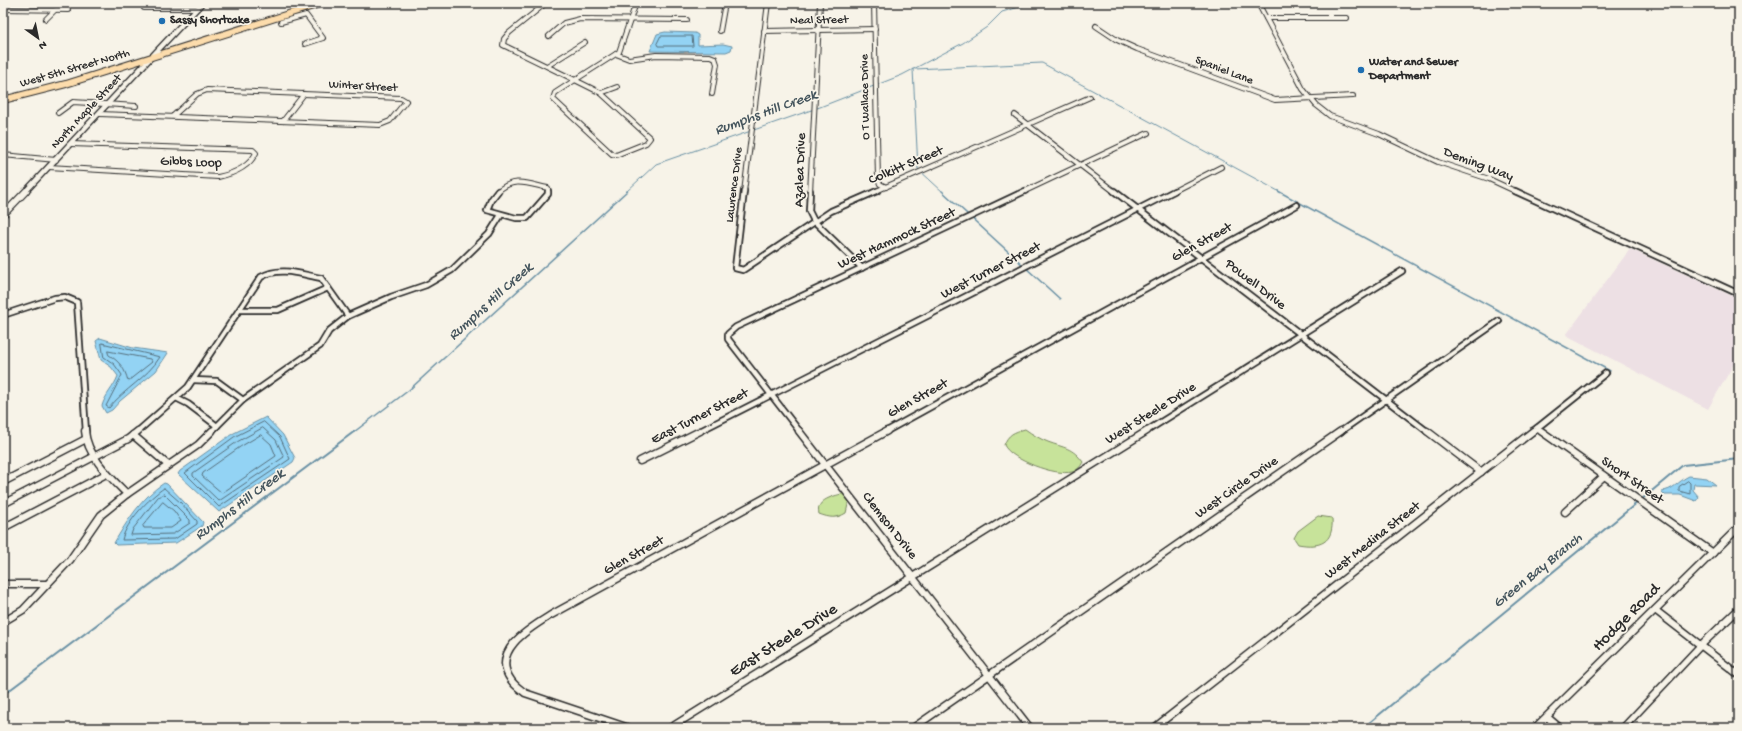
<svg xmlns="http://www.w3.org/2000/svg" width="1742" height="731" font-family="'Gochi Hand',sans-serif">
  <style>
    .built { fill: #ede0e4 }
    .green { fill: #c7e39a; stroke: #798762 }
    .water { fill: #93d3f4; stroke: #6990a4 }
    .lines { fill: none; stroke-linecap: round; stroke-linejoin: round }
    .shore { stroke: #556e7b; stroke-width: 1 }
    .stream-far2 { stroke: #6990a4; stroke-width: 1 }
    .stream-far1 { stroke: #6990a4; stroke-width: 1.5 }
    .stream { stroke: #6990a4; stroke-width: 2 }
    .minor-far2-casing { stroke: #2b2b2b; stroke-width: 6 }
    .minor-far1-casing { stroke: #2b2b2b; stroke-width: 8 }
    .minor-casing { stroke: #2b2b2b; stroke-width: 9 }
    .tertiary-far1-casing { stroke: #2b2b2b; stroke-width: 7 }
    .tertiary-casing { stroke: #2b2b2b; stroke-width: 8 }
    .primary-casing { stroke: #2b2b2b; stroke-width: 8 }
    .minor-far2 { stroke: #f7f3e8; stroke-width: 4 }
    .minor-far1 { stroke: #f7f3e8; stroke-width: 4.5 }
    .minor { stroke: #f7f3e8; stroke-width: 6 }
    .tertiary-far1 { stroke: #f7f3e8; stroke-width: 4.5 }
    .tertiary { stroke: #f7f3e8; stroke-width: 5.5 }
    .primary { stroke: #fcdcac; stroke-width: 6 }
    .poi-dot { fill: #1f6fb2; stroke: #f7f3e8; stroke-width: 1.5 }
    .labels { text-anchor: middle; dominant-baseline: central; stroke-width: 3.5; stroke-linejoin: round; paint-order: stroke }
    .far-poi-label { font-size: 12px; font-weight: bold; fill: #2b2b2b; stroke: #f7f3e8; text-anchor: start }
    .far-street-label { font-size: 12px; fill: #2b2b2b; stroke: #f7f3e8 }
    .street-label { font-size: 14px; fill: #2b2b2b; stroke: #f7f3e8 }
    .water-label { font-size: 15px; font-style: italic; fill: #45555d; stroke: #f7f3e8 }
    .near-street-label { font-size: 17px; fill: #2b2b2b; stroke: #f7f3e8 }
  </style>
  <rect width="100%" height="100%" fill="#f7f3e8"/>
  <filter id="ink" filterUnits="userSpaceOnUse"><feTurbulence type="fractalNoise" baseFrequency=".025" numOctaves="2"/><feDisplacementMap in="SourceGraphic" scale="8" xChannelSelector="R" yChannelSelector="G"/><feConvolveMatrix kernelMatrix="1 2 1 2 8 2 1 2 1" color-interpolation-filters="sRGB"/></filter>
  <g filter="url(#ink)">
    <polygon class="built" points="1630,249 1739,299 1739,355 1708,409 1566,335"/>
    <g class="green">
      <path d="M 1025,429 C 1032,434 1040,439 1048,442 C 1064,448 1072,447 1083,462 C 1081,466 1077,471 1072,472 C 1055,476 1011,460 1004,445 C 1008,434 1014,432 1025,429 Z"/>
      <path d="M 845,493 L 850,496 L 846,513 C 836,519 830,518 819,514 C 815,499 835,496 845,493 Z"/>
      <path d="M 1318,516 L 1332,518 C 1334,543 1320,548 1298,544 L 1294,538 L 1298,531 Z"/>
    </g>
    <g class="water">
      <polygon points="665,32 695,33 698,35 698,45 723,44 732,46 731,50 726,52 650,51 657,34"/>
      <path d="M 100,338 L 133,348 L 168,353 L 156,371 L 120,401 L 112,410 L 106,413 L 102,406 C 105,395 114,387 118,376 L 111,367 L 101,360 L 96,341 Z"/>
      <polygon points="266,417 283,435 295,458 293,462 219,512 178,474 180,471 232,434"/>
      <path d="M 1689,476 L 1707,478 L 1716,485 L 1694,484 L 1693,490 L 1699,497 L 1696,501 L 1680,495 L 1665,495 L 1661,491 C 1673,491 1678,481 1689,476 Z"/>
      <path d="M 164,483 L 167,484 L 203,522 L 202,526 L 176,543 L 116,545 L 114,543 C 127,521 142,497 164,483 Z"/>
    </g>
    <g class="lines">
      <g class="shore">
        <polygon points="661,36 692,36 693,46 658,46 657,44"/>
        <path d="M 102,343 L 160,357 C 147,378 124,389 109,408 L 106,406 L 122,375 L 114,364 L 104,357 Z"/>
        <path d="M 108,351 L 150,359 L 152,362 L 128,381 C 125,369 120,362 109,355 Z"/>
        <polygon points="264,422 280,437 290,459 219,507 185,473 234,437"/>
        <polygon points="263,428 276,440 284,457 219,501 193,476 193,473 237,442"/>
        <polygon points="261,435 271,444 276,456 222,493 202,476 203,473 240,447"/>
        <polygon points="1688,481 1690,483 1690,494 1679,491 1679,487"/>
        <path d="M 164,488 L 181,503 L 197,521 L 197,524 L 175,539 L 122,540 C 126,522 149,498 164,488 Z"/>
        <polygon points="164,494 190,520 190,523 173,534 131,535 133,529 158,497"/>
        <polygon points="163,502 174,511 181,521 171,528 144,528 143,526"/>
      </g>
      <g class="stream-far2">
        <polyline points="913,69 918,169 943,192"/>
        <polyline points="915,69 1042,63 1280,192"/>
        <polyline points="626,192 656,164 820,107 902,75 963,43 987,27 1002,12 1033,3"/>
      </g>
      <g class="stream-far1">
        <polyline points="942,191 1060,299"/>
        <polyline points="1278,191 1610,371"/>
        <polyline points="354,432 409,390 627,191"/>
      </g>
      <g class="stream">
        <polyline points="1641,500 1683,465 1739,459"/>
        <polyline points="3,695 355,431"/>
        <polyline points="1363,728 1638,502"/>
      </g>
      <g class="minor-far2-casing">
        <g id="minor-far2">
          <polyline points="546,3 509,33 504,39 503,45 575,80"/>
          <polyline points="874,3 878,179 880,184 886,187"/>
          <polyline points="1258,3 1303,89 1316,105 1330,116 1379,134 1438,162 1489,179 1517,192"/>
          <polyline points="144,8 198,8"/>
          <polyline points="3,9 68,10"/>
          <polyline points="1266,18 1347,18"/>
          <polyline points="46,19 62,3"/>
          <polyline points="281,22 306,15 323,38 305,44"/>
          <polyline points="1096,26 1117,40 1137,49 1275,100 1353,96"/>
          <polyline points="720,31 725,3"/>
          <polyline points="764,31 875,29"/>
          <polyline points="549,36 564,23 580,19 687,20"/>
          <polyline points="616,54 629,59 656,55 710,56 715,58 717,64 712,94"/>
          <polyline points="547,66 585,42"/>
          <polygon points="575,80 601,93 650,138 646,143 616,155 612,154 553,99 555,93"/>
          <polyline points="575,80 619,52 636,3"/>
          <polyline points="601,93 617,87"/>
          <polyline points="58,113 73,102 136,106"/>
          <polyline points="100,114 380,125 390,121 406,101 401,98 207,90 197,94 173,116"/>
          <polyline points="1015,115 1115,192"/>
          <polyline points="283,121 304,94"/>
          <polyline points="3,155 56,160"/>
          <path d="M 49,167 L 218,177 C 232,174 249,167 256,153 L 253,150 L 71,144"/>
          <path d="M 497,192 C 514,176 528,184 548,188 L 548,192"/>
          <polyline points="744,192 768,3"/>
          <polyline points="810,192 820,3"/>
          <polyline points="874,192 1090,97"/>
          <polyline points="1023,192 1148,133"/>
          <polyline points="1172,192 1221,167"/>
        </g>
      </g>
      <g class="minor-far1-casing">
        <g id="minor-far1">
          <polyline points="498,191 491,200 487,210 516,218 527,218 548,194 548,191"/>
          <polyline points="744,191 735,268 743,270 831,211 877,191"/>
          <polyline points="810,191 809,211 814,221 862,268"/>
          <polyline points="1114,191 1428,432"/>
          <polyline points="1515,191 1739,294"/>
          <polyline points="241,310 278,310 328,288"/>
          <polyline points="3,315 55,298 65,297 77,302 86,432"/>
          <polyline points="193,380 217,381 243,400"/>
          <polyline points="176,398 188,404 217,426"/>
          <polyline points="1537,428 1542,432"/>
          <path d="M 137,432 L 188,387 L 261,277 C 280,266 300,274 321,278 L 348,316"/>
          <polyline points="211,432 243,400 320,346 329,331 348,316 391,297 426,285 452,270 489,234 501,215"/>
          <polyline points="698,432 1174,191"/>
          <polyline points="800,432 728,339 728,334 736,327 1025,191"/>
          <polyline points="885,432 1297,205"/>
          <polyline points="1145,432 1402,271"/>
          <polyline points="1340,432 1499,321"/>
          <polyline points="1532,432 1606,373"/>
        </g>
      </g>
      <g class="minor-casing">
        <g id="minor">
          <path d="M 85,431 C 87,456 110,477 127,494"/>
          <polyline points="799,431 1030,728"/>
          <polyline points="1427,431 1481,472"/>
          <polyline points="1541,431 1713,553"/>
          <polyline points="133,435 168,465"/>
          <polyline points="640,461 700,431"/>
          <polyline points="3,482 86,439"/>
          <polyline points="3,504 128,439 138,431"/>
          <polyline points="1565,512 1604,476"/>
          <polyline points="3,528 106,474"/>
          <polyline points="3,584 47,584"/>
          <polyline points="1655,610 1739,675"/>
          <polyline points="3,622 23,610 70,560 101,515 127,494 198,445 212,431"/>
          <polyline points="1547,717 1560,728"/>
          <path d="M 629,728 L 525,693 C 520,689 514,685 511,680 C 490,651 530,628 551,615 L 887,431"/>
          <polyline points="670,728 1147,431"/>
          <polyline points="913,728 1341,431"/>
          <polyline points="1154,728 1533,431"/>
          <polyline points="1535,728 1739,527"/>
          <polyline points="1623,728 1701,645 1739,609"/>
        </g>
      </g>
      <g class="tertiary-far1-casing">
        <polyline id="tertiary-far1" points="25,192 202,3"/>
      </g>
      <g class="tertiary-casing">
        <polyline id="tertiary" points="3,215 26,191"/>
      </g>
      <g class="primary-casing">
        <polyline id="primary" points="3,100 66,84 323,3"/>
      </g>
      <use href="#minor-far2" class="minor-far2"/>
      <use href="#minor-far1" class="minor-far1"/>
      <use href="#minor" class="minor"/>
      <use href="#tertiary-far1" class="tertiary-far1"/>
      <use href="#tertiary" class="tertiary"/>
      <use href="#primary" class="primary"/>
    </g>
  </g>
  <g class="poi-dot">
    <circle cx="162" cy="21" r="4"/>
    <circle cx="1361" cy="70" r="4"/>
  </g>
  <g class="labels">
    <g class="far-poi-label">
      <text x="170" y="21">Sassy Shortcake</text>
      <text x="1369" y="63">Water and Sewer<tspan x="1369" dy="14">Department</tspan></text>
    </g>
    <g class="far-street-label">
      <text transform="translate(819 21) rotate(-1)">Neal Street</text>
      <text transform="translate(75 69) rotate(-16)">West 5th Street North</text>
      <text transform="translate(1224 71) rotate(21)">Spaniel Lane</text>
      <text transform="translate(363 87) rotate(3)">Winter Street</text>
      <text transform="translate(866 97) rotate(-91)">O T Wallace Drive</text>
      <text transform="translate(87 112) rotate(-47)">North Maple Street</text>
      <text transform="translate(735 185) rotate(-83)">Lawrence Drive</text>
    </g>
    <g class="street-label">
      <text transform="translate(191 163) rotate(2)">Gibbs Loop</text>
      <text transform="translate(1478 165) rotate(21)">Deming Way</text>
      <text transform="translate(906 166) rotate(-23)">Colkitt Street</text>
      <text transform="translate(801 170) rotate(-88)">Azalea Drive</text>
      <text transform="translate(897 239) rotate(-25)">West Hammock Street</text>
      <text transform="translate(1202 243) rotate(-29)">Glen Street</text>
      <text transform="translate(991 271) rotate(-27)">West Turner Street</text>
      <text transform="translate(1255 285) rotate(38)">Powell Drive</text>
      <text transform="translate(918 399) rotate(-29)">Glen Street</text>
      <text transform="translate(1151 414) rotate(-32)">West Steele Drive</text>
      <text transform="translate(700 417) rotate(-27)">East Turner Street</text>
      <text transform="translate(1632 481) rotate(35)">Short Street</text>
      <text transform="translate(1237 488) rotate(-35)">West Circle Drive</text>
      <text transform="translate(889 526) rotate(52)">Clemson Drive</text>
      <text transform="translate(1373 541) rotate(-38)">West Medina Street</text>
      <text transform="translate(634 556) rotate(-29)">Glen Street</text>
    </g>
    <g class="water-label">
      <text transform="translate(766 113) rotate(-20)">Rumphs Hill Creek</text>
      <text transform="translate(491 302) rotate(-42)">Rumphs Hill Creek</text>
      <text transform="translate(240 505) rotate(-37)">Rumphs Hill Creek</text>
      <text transform="translate(1538 571) rotate(-39)">Green Bay Branch</text>
    </g>
    <g class="near-street-label">
      <text transform="translate(1627 618) rotate(-45)">Hodge Road</text>
      <text transform="translate(784 641) rotate(-32)">East Steele Drive</text>
    </g>
  </g>
  <rect width="1742" height="731" fill="none" stroke="#f7f3e8" stroke-width="16"/>
  <rect x="8" y="8" width="1726" height="715" fill="none" stroke="#2b2b2b" stroke-width="1.5" filter="url(#ink)"/>
  <g transform="translate(38 38) rotate(147)" stroke="#f7f3e8" stroke-width="3" paint-order="stroke">
  <path d="M0-3L7 15L0 10L-7 15Z" fill="#2b2b2b"/>
  <text y="-6" font-size="11" font-weight="bold" text-anchor="middle" fill="#2b2b2b">N</text>
  </g>
</svg>
